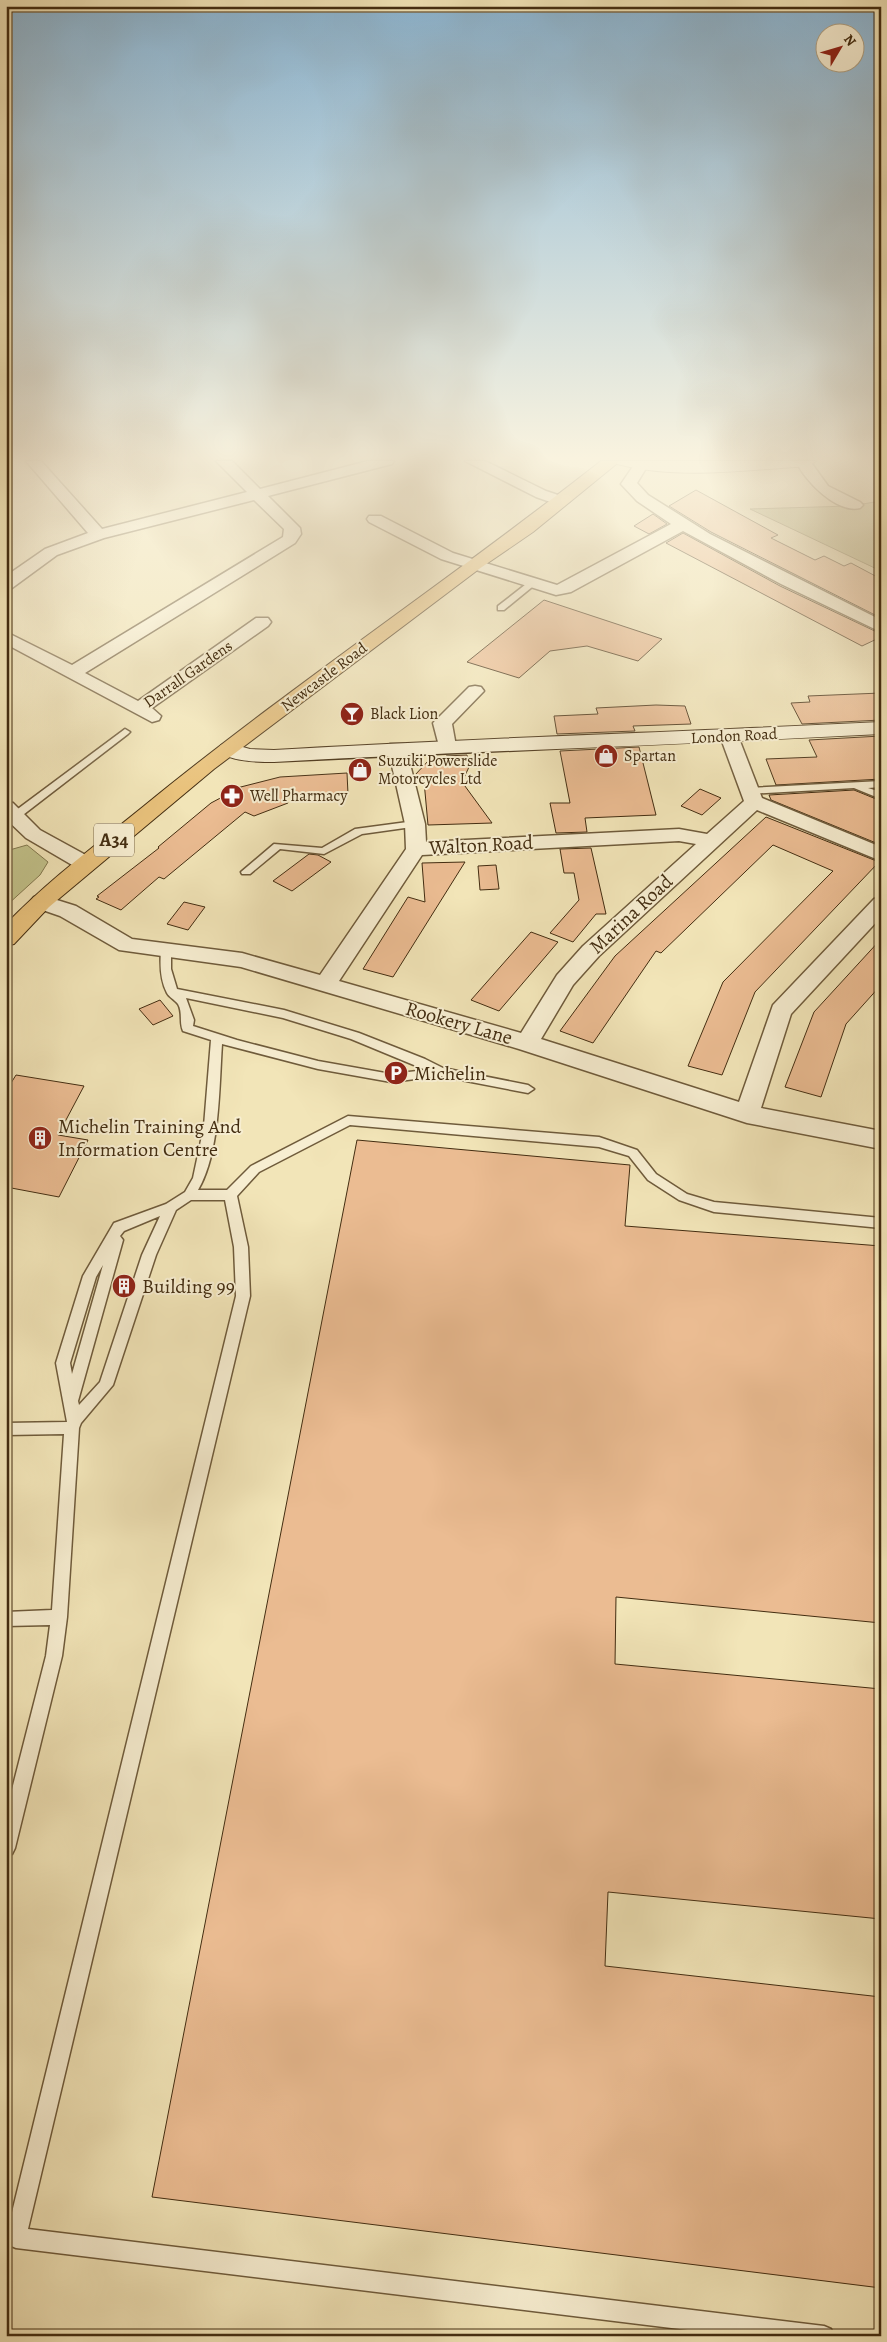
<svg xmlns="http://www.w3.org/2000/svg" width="887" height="2342" font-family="Alegreya,serif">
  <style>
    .green { fill: #c2c28a; stroke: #82784e }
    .building { fill: #ebbc92; stroke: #432d11 }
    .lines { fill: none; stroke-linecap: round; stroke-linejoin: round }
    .service-casing { stroke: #6f5b3b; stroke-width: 3 }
    .minor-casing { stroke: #6f5b3b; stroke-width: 3 }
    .tertiary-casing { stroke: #6f5b3b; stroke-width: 2 }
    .secondary-casing { stroke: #432d11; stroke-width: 2 }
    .trunk-casing { stroke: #432d11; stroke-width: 2 }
    .service { fill: #f7eed1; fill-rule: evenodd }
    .minor { fill: #f7eed1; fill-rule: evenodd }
    .tertiary { fill: #f7eed1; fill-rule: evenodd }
    .secondary { fill: #f7eed1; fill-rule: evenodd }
    .trunk { fill: #e9c27c; fill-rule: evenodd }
    .labels { text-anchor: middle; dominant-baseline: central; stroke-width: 4; stroke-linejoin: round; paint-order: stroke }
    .far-street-label { font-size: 16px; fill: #432d11; stroke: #f7eed1 }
    .far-poi-label { font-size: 16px; fill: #432d11; stroke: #f7eed1; text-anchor: start }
    .shield { fill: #f7eed1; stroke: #79674b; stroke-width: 1 }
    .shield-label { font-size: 19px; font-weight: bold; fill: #432d11 }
    .street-label { font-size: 20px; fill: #432d11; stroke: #f7eed1 }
    .poi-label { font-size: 20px; fill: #432d11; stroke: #f7eed1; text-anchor: start }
  </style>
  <rect width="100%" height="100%" fill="#f2e5b8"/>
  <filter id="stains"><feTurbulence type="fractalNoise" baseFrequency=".004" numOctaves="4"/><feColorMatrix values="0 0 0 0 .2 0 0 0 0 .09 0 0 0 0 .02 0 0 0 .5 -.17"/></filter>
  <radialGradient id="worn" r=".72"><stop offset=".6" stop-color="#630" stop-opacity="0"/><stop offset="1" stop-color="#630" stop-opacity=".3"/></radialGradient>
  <g class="green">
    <polygon points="881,501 881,571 750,509 850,506"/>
    <polygon points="27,845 48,862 40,875 6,906 6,851"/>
  </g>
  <g class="building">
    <polygon points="696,490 778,535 771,538 815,560 824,556 844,566 851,563 881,579 881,618 711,532 669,506"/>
    <polygon points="653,514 667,524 649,534 634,526"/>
    <polygon points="683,533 780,586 881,634 881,637 862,646 666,543"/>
    <polygon points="544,600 662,639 638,661 587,646 550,651 519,678 467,662"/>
    <polygon points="881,693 881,720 802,724 791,703 810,702 808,696"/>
    <polygon points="656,705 685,706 691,724 633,726 635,731 557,734 554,716 598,714 596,708"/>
    <polygon points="881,736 881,779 776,785 766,759 817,757 809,740"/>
    <polygon points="639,747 656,815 585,818 587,832 556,833 550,803 570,803 560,751"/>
    <polygon points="467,755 469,767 462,782 492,823 428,825 424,781 416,780 415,775 429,760 447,760 446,756"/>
    <polygon points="347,773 348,794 284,797 288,803 254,816 245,812 164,879 159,877 121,910 96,899 99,897 97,896 159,848 158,847 211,803 226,795 225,791 280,777"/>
    <polygon points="700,789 721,798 702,815 681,806"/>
    <polygon points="854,790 881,801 881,845 771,800 769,795"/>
    <polygon points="766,817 879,862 755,992 722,1075 688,1066 723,982 833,871 773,845 661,953 656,951 593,1043 560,1031 615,956"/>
    <polygon points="591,848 606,914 596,914 573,942 550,933 579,900 574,873 564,873 560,849"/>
    <polygon points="309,854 318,855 331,862 292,891 273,881"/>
    <polygon points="465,862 393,977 363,969 408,897 425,902 422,863"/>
    <polygon points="496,865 499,889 480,890 478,866"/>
    <polygon points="184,902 205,907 188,930 167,924"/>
    <polygon points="531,932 558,942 499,1011 471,1000"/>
    <polygon points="881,939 881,985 846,1024 821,1097 785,1087 814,1012"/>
    <polygon points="160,1000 173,1016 153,1025 139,1009"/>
    <polygon points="16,1075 84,1086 58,1135 88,1140 59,1197 6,1187 6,1091"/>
    <polygon points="357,1140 630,1165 625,1226 881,1246 881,1623 616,1597 615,1664 881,1689 881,1919 608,1892 605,1966 881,1997 881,2288 152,2197"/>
  </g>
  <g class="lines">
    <g class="service-casing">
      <g id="service">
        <polygon points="530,581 537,583 504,610 498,610 498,606"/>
        <polygon points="125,729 130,732 128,734 19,818 11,818 11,814"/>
        <polygon points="881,781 881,787 868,788 881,792 881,799 854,788 748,794 743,791 748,788"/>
        <polygon points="415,821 420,824 419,826 362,834 324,854 280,849 250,874 242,874 241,872 274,844 322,848 355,829"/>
        <path d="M 166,946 L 171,950 L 171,969 L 177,989 L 284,1010 L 359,1033 L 425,1059 L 443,1068 L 528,1085 L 534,1089 L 528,1093 L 440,1076 L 391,1082 L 318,1069 L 222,1044 C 219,1087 220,1153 198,1190 L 227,1190 L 251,1166 L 348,1116 L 599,1137 L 637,1150 L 656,1174 L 687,1194 L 714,1202 L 881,1218 L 881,1228 L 714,1212 L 679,1200 L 648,1180 L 629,1156 L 599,1147 L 350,1125 L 259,1172 L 237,1196 L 248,1247 L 250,1296 L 28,2229 L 824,2326 L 831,2329 L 834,2336 L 737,2336 L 16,2248 L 9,2245 L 6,2237 L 236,1296 L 234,1247 L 225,1200 L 191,1200 L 176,1210 L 156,1255 L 113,1385 L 81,1423 L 79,1428 L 67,1617 L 62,1656 L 15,1848 L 12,1854 L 6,1857 L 6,1813 L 46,1656 L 50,1625 L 6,1626 L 6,1612 L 52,1610 L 64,1434 L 6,1435 L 6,1423 L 67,1422 L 56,1363 L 83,1276 L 114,1223 L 166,1204 L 185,1192 L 193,1178 L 204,1126 L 211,1040 L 183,1031 C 179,1023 183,1012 178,1004 C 175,1000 169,997 167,993 C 160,980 160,964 161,950 ZM 186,998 L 283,1018 L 351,1039 L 426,1070 L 391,1074 L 318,1061 L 237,1040 L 193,1026 L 194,1020 ZM 160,1216 L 142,1255 L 100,1382 L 79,1405 L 78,1401 L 123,1240 L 120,1236 L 124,1231 ZM 103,1265 L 72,1374 L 70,1363 L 96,1277 Z"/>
      </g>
    </g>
    <g class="minor-casing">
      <g id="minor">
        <polygon points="26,461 41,461 102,529 247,492 216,461 232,461 260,489 368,461 394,461 392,464 268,496 300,528 301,534 295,543 85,673 138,701 256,618 268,618 271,622 268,626 152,708 161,716 159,720 152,722 6,644 6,632 72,665 283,537 284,529 254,500 104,538 57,555 12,588 6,589 6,576 45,549 88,533"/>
        <polygon points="465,461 485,461 546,491 567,498 570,501 562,506 536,497"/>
        <polygon points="644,461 648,465 637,483 648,495 710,534 881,620 881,632 781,584 683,531 571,592 556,595 441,559 369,522 367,519 369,516 381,516 453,553 557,585 671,524 637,501 621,484 636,462"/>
        <path d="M 796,461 L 810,461 L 828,486 L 860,502 L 863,505 L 860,508 C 837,514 804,480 796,461 Z"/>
        <polygon points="475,686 481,687 484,691 452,724 456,746 454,750 440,750 433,723 469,687"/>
        <path d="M 729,730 L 736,732 L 738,736 L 762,798 L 881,847 L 881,861 L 757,810 L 599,956 L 573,985 L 541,1039 L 739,1102 L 773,1005 L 874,899 L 881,897 L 881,917 L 791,1014 L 761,1108 L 881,1131 L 881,1149 L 747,1123 L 519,1049 L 241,967 L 119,950 L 60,916 L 34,907 L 30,902 L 34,897 L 41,895 L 76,906 L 132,939 L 242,953 L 320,975 L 406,849 L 405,824 L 388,748 L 390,744 L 404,744 L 406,748 L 425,824 L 426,842 L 679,829 L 707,834 L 744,801 L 720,736 L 722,732 ZM 679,841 L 696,844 L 583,946 L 557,975 L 521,1033 L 339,981 L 422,855 Z"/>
        <polygon points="6,801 13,803 40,830 93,859 96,864 93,869 86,870 79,869 26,838 6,819"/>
      </g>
    </g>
    <g class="tertiary-casing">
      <path id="tertiary" d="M 615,461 L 816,461 L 808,466 C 746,470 678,480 617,464 Z"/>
    </g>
    <g class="secondary-casing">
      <path id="secondary" d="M 881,722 L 881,734 C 679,745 476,751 274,762 C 260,762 226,762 218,749 L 221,745 L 228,743 L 250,749 L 274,750 C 476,738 679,732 881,722 Z"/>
    </g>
    <g class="trunk-casing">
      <path id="trunk" d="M 601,461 L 620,461 L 533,532 L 479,569 L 214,769 L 49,907 L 14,944 L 6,946 L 6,924 C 49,880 97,844 144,806 C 292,685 451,579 601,461 Z"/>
    </g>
    <use href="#service" class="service"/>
    <use href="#minor" class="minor"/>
    <use href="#tertiary" class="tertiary"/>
    <use href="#secondary" class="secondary"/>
    <use href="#trunk" class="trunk"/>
  </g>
  <linearGradient id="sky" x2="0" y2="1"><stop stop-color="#8bb7d6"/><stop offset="0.58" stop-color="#f9f3df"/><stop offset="1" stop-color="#f9f3df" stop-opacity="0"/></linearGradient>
  <rect width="887" height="789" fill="url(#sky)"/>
  <defs>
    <g id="bar-disc" transform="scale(1.25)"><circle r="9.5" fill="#8f2418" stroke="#f7eed1"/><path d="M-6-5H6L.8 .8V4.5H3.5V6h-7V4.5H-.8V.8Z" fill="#fff"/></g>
    <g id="shop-disc" transform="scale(1.25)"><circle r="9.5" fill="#8f2418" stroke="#f7eed1"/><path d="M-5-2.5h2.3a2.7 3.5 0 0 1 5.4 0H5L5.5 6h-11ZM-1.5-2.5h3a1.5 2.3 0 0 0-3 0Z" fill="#fff"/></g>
    <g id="pharmacy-disc" transform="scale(1.25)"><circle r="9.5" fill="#8f2418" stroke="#f7eed1"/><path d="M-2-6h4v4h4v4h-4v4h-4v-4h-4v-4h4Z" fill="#fff"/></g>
    <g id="parking-disc" transform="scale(1.25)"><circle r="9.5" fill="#8f2418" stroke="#f7eed1"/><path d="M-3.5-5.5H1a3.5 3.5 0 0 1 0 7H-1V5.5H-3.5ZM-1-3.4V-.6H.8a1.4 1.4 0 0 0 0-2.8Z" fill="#fff"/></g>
    <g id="building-disc" transform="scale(1.25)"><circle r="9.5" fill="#8f2418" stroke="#f7eed1"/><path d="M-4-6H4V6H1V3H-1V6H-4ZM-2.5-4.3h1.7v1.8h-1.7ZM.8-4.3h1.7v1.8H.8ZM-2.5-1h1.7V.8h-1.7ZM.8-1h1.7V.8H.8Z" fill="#fff"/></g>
  </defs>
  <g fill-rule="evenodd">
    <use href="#bar-disc" x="352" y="714"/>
    <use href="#shop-disc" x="606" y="756"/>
    <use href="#shop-disc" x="360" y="770"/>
    <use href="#pharmacy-disc" x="232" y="796"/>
    <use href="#parking-disc" x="396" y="1073"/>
    <use href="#building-disc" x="40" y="1138"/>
    <use href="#building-disc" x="124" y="1286"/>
  </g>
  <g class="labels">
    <g class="far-street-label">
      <text transform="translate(188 674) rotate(-35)">Darrall Gardens</text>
      <text transform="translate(324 677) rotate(-37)">Newcastle Road</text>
      <text transform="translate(734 736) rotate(-3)">London Road</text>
    </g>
    <g class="far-poi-label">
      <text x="370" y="714">Black Lion</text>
      <text x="624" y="756">Spartan</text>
      <text x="378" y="761">Suzuki Powerslide<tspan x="378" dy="18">Motorcycles Ltd</tspan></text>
      <text x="250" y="796">Well Pharmacy</text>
    </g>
    <rect class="shield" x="94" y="823.5" width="40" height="33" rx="4"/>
    <g class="shield-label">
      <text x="114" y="840">A34</text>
    </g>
    <g class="street-label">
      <text transform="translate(481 845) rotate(-3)">Walton Road</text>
      <text transform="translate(631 914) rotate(-43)">Marina Road</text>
      <text transform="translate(459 1023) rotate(16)">Rookery Lane</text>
    </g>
    <g class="poi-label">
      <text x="414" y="1073">Michelin</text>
      <text x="58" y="1126">Michelin Training And<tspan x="58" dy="23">Information Centre</tspan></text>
      <text x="142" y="1286">Building 99</text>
    </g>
  </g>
  <rect width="887" height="2342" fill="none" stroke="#f2e5b8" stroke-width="25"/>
  <rect x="8" y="8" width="872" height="2327" fill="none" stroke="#432d11" stroke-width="2.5"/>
  <rect x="12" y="12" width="862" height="2317" fill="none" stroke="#432d11"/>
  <g transform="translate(840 48) rotate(52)"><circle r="24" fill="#f7eed1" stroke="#afa184"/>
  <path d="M0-4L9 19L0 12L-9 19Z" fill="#8f2418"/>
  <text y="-8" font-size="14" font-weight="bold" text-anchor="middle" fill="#432d11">N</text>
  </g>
  <rect width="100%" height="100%" filter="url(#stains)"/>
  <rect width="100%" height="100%" fill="url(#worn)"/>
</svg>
